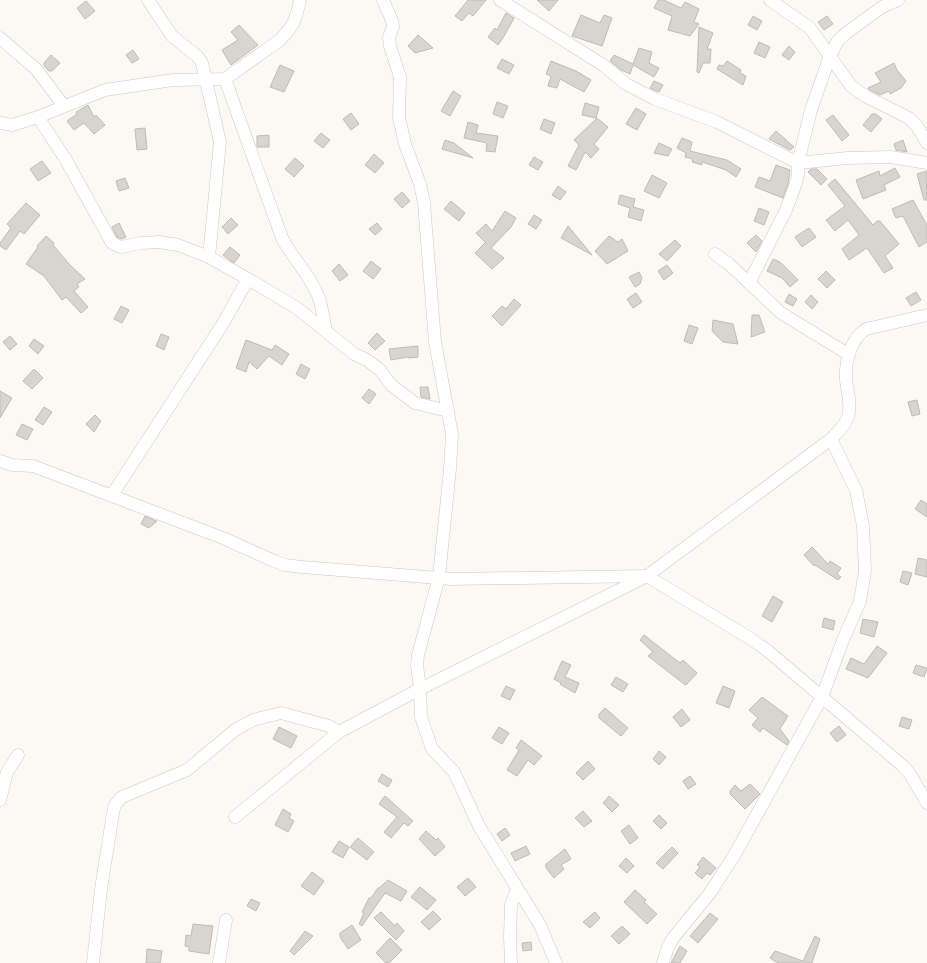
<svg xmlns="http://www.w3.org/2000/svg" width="927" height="963" font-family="'Noto Sans',sans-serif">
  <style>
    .building { fill: #d8d5d0; stroke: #bfbbb6 }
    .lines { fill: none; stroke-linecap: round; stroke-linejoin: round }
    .street-casing { stroke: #cdc9c4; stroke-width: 13 }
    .street { stroke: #fff; stroke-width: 12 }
  </style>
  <rect width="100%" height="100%" fill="#fcf8f3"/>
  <g class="building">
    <polygon points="468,0 486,0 473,16 469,13 462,21 455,16"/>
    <polygon points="537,0 558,0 549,11"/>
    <polygon points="658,0 664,0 681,8 685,2 699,9 694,22 699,24 690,36 668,30 672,16 654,8"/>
    <polygon points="86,1 95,11 85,19 77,8"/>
    <polygon points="506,13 514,18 503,38 498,45 488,37 495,28 497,30"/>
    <polygon points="581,15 600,23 604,15 612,18 602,46 572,36"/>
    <polygon points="753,16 762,21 757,30 748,25"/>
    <polygon points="827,16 833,24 824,30 818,22"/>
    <polygon points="239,25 258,45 231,65 222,50 238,40 231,32"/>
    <polygon points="699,27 713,33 707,49 711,49 710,63 703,63 699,73 697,72"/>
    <polygon points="418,35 433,48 415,53 408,46"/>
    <polygon points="759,42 770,47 765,58 754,53"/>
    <polygon points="789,46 795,52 789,60 782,55"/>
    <polygon points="639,48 652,52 649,63 659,68 654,77 633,65 630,74 621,70 610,61 614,55 633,64"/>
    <polygon points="133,50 139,59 132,63 126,55"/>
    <polygon points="51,55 60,63 52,71 49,71 44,66 44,63"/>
    <polygon points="502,59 514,65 509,74 497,68"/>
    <polygon points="551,61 576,71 591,80 584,92 560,79 557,88 548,86 551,76 546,74"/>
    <polygon points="727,61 741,70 740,73 746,76 743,85 717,69 719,65 723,66"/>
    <polygon points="894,63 897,70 906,81 901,88 890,94 889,91 880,95 868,89 868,88 881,82 875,73"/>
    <polygon points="280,65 294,71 284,92 270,87"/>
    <polygon points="654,81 663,85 659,92 650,88"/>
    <polygon points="453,91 461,96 450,116 441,111"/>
    <polygon points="497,102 508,106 503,118 493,114"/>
    <polygon points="585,103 599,107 596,118 582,115"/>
    <polygon points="88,105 94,117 96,115 105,125 94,134 84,123 74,130 67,121 77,114 76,112"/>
    <polygon points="636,108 646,114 637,130 626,124"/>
    <polygon points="351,113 359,124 351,130 343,119"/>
    <polygon points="872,114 876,114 882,119 871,132 863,125"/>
    <polygon points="833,115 849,135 842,141 826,120"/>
    <polygon points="597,118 608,127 595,143 594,144 599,149 591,158 585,152 576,170 568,166 579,145 574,140"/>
    <polygon points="544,119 555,123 551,134 540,129"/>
    <polygon points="468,122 478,125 476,133 498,136 495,152 486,151 487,143 464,138"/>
    <polygon points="145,128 147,149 137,150 135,129"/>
    <polygon points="776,131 794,147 790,150 769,139"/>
    <polygon points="321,133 330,140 323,148 314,141"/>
    <polygon points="269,135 269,147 257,147 257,136"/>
    <polygon points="682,138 692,142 690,151 727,160 741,169 736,177 726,170 702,162 702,165 692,162 693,159 685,157 686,153 677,148"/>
    <polygon points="445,140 454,143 473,158 442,149"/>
    <polygon points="903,140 907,152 896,150 894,144"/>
    <polygon points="659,143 672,149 668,156 654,153"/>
    <polygon points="374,154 384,163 375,173 365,165"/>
    <polygon points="534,157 543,162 538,170 529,165"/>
    <polygon points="295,158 304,166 294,177 285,169"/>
    <polygon points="42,161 51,173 38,181 30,169"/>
    <polygon points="776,165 790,170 788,184 783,198 755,187 759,177 770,181"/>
    <polygon points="895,168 900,177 884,185 886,190 863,199 856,180 879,171 880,176"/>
    <polygon points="811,169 817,169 827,179 821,185 808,172"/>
    <polygon points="927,171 927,200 924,200 917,174"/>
    <polygon points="652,175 667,183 659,198 644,191"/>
    <polygon points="125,178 129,188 119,191 116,181"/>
    <polygon points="835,179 873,225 877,221 880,221 899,244 885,256 893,268 884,273 867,248 849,260 842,249 859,235 848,220 835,231 826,220 845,206 828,185"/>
    <polygon points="558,186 566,192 560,200 552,195"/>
    <polygon points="402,192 410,201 402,208 394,199"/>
    <polygon points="620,195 635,199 633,207 644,210 641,221 628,217 630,208 618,204"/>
    <polygon points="913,200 927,225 927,242 919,247 903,216 896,218 892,209"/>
    <polygon points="451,201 465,213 459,221 444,209"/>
    <polygon points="26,203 40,215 24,234 20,231 6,250 0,246 0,243 11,228 7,224"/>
    <polygon points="759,208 769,212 764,225 754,221"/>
    <polygon points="505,211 516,218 511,227 491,248 504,258 492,269 475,253 485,243 487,244 476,233 486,224 492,231"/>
    <polygon points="534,215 542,220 536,229 528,224"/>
    <polygon points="231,218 238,225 228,234 222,227"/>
    <polygon points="119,223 126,237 122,239 117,237 112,227"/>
    <polygon points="377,223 382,229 375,235 369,229"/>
    <polygon points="568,226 592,255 561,238"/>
    <polygon points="809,228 816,237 802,247 795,237"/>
    <polygon points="756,235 762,241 756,252 747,243"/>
    <polygon points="46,236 54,243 53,245 70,265 85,279 77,284 79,287 74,291 88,307 81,313 66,297 62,300 44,276 26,264 38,247 37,246"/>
    <polygon points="609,236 618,242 622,239 628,251 607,264 595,251"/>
    <polygon points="675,240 681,246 667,261 659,254"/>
    <polygon points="230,247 240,255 234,263 223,255"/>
    <polygon points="773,259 780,262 798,280 790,287 782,278 767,271"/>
    <polygon points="371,261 381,269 373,279 363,271"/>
    <polygon points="339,264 348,275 340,281 332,271"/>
    <polygon points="667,265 673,273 664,280 658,271"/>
    <polygon points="826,271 835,280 827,288 818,279"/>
    <polygon points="639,272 642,278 640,284 635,287 629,277"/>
    <polygon points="916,292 921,300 911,306 906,298"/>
    <polygon points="636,293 642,302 633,308 627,299"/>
    <polygon points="789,294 797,299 793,306 785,302"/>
    <polygon points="811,295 818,302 812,309 805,302"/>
    <polygon points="514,299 521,305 502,326 492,316 502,306 506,309"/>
    <polygon points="121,306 129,310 122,323 114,319"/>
    <polygon points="752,315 759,315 765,332 751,337"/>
    <polygon points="713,320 733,324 738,344 723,342 712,331"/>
    <polygon points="689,325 698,328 692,344 684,341"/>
    <polygon points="377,333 385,341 375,350 368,343"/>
    <polygon points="161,334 169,337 164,350 156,346"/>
    <polygon points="10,336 17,344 10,350 3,342"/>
    <polygon points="34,339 44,346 38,354 29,346"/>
    <polygon points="246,340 272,350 275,345 289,354 282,365 269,356 257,369 249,362 246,372 236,368"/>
    <polygon points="418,346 418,357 409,358 408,357 391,360 389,349"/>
    <polygon points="301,364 310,369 305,379 296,374"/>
    <polygon points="34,369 43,378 32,389 23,381"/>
    <polygon points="420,387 428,387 430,399 421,397"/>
    <polygon points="369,389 376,394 369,404 362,398"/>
    <polygon points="0,391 12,398 0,418"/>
    <polygon points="917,400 920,414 912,416 908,402"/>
    <polygon points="44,407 52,412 43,425 35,420"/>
    <polygon points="95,415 101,421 94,432 86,424"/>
    <polygon points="22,424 33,429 27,440 16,435"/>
    <polygon points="921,500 927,504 927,517 915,509"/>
    <polygon points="145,516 156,521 157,521 149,528 141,524"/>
    <polygon points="812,547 828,564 830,561 841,568 837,574 841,577 838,580 815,565 814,566 804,555"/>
    <polygon points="918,558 927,560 927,577 915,574"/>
    <polygon points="903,571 912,573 908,585 900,582"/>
    <polygon points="773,596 783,602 772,622 762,616"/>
    <polygon points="824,618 835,621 833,630 822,627"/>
    <polygon points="863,619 878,622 874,637 860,633"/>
    <polygon points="644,635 680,663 683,660 697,673 686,685 684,684 648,656 653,652 640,640"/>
    <polygon points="877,646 887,653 868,678 846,669 851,658 864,664"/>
    <polygon points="562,661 571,665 565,677 579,683 575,693 560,684 561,683 554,679"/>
    <polygon points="916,665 927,668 924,677 913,673"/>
    <polygon points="616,677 628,684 623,692 611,685"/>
    <polygon points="506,686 515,690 510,700 501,696"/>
    <polygon points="723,686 735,691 729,708 716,703"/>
    <polygon points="762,697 788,716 780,729 789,741 787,745 763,728 760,732 752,725 758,718 749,710"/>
    <polygon points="605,708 628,728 621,736 599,718 599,714"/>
    <polygon points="682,709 690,720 681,727 673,717"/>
    <polygon points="902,717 912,720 909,729 899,726"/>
    <polygon points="839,726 846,735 837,742 830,733"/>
    <polygon points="279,727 297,736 291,748 273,739"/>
    <polygon points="499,727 509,733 502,744 492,738"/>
    <polygon points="521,740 542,756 534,765 528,760 517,776 507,770 519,750 516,748"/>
    <polygon points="659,751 666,757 659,765 653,759"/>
    <polygon points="588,761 595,769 583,780 576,773"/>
    <polygon points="382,774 392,780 388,787 378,781"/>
    <polygon points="690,776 696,784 688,789 683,781"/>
    <polygon points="750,784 760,794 745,809 730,794 730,791 735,785 741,791"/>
    <polygon points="385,796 413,821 408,826 404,823 391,838 384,832 397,817 379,804"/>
    <polygon points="609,796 619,805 612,812 603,803"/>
    <polygon points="283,809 291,814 289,818 294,821 288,832 275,825"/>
    <polygon points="583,811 592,821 584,827 575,818"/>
    <polygon points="659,815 667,823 661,829 653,821"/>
    <polygon points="629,825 638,838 630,844 621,831"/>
    <polygon points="505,828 510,835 502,841 497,834"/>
    <polygon points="426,831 436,840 438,838 445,847 435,856 419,839"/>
    <polygon points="358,838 374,852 367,860 350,847"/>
    <polygon points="339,841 349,847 343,858 332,852"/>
    <polygon points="526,846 530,854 515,861 511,853"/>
    <polygon points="672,847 678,853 663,869 656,863"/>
    <polygon points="565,849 571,859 561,865 564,869 554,878 546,868 546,864"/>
    <polygon points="703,857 716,868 710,875 707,873 702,879 695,873 700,867 697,865"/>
    <polygon points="626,858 634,866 627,873 619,866"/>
    <polygon points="312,872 324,881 314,895 301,886"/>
    <polygon points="468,878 476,887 465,896 457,887"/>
    <polygon points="388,880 407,891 401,901 385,893 362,926 359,924 364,913 362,912 369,898 371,898 378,888 379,888"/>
    <polygon points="420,887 436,900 427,910 411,897"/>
    <polygon points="635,890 646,900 644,902 657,914 647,924 624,902"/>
    <polygon points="251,899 260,903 256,911 247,906"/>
    <polygon points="433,911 441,919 429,930 421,922"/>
    <polygon points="381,912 395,926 397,923 404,931 396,940 374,918"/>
    <polygon points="595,912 600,918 590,928 583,922"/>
    <polygon points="710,913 718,919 698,943 690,936"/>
    <polygon points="193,924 213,926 209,954 189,951 189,947 185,946 186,935 191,936"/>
    <polygon points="352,925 361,940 348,949 340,937 340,933"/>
    <polygon points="622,926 630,934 619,944 611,936"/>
    <polygon points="305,931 313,936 294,955 290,951"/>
    <polygon points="815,936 820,939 812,963 778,963 770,958 775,951 803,961"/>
    <polygon points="390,938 402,950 389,963 386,963 376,953"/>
    <polygon points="531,942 532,950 523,951 522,943"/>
    <polygon points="680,946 687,951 680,963 671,963"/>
    <polygon points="147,949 162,951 160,963 146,963"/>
  </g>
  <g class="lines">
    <g class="street-casing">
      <g id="street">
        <polyline points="148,0 172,36 197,56 202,63 220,142 209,257"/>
        <polyline points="383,0 392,21 393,27 389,37 390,46 400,77 399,117 405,144 420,184 424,203 435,342 452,434 450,469 439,577 418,655 417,665 420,689 421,717 432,749 454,772 479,826 540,925 556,963"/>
        <polyline points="500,0 603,65 626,84 655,99 717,122 798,163 847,158 891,157 927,163"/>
        <polyline points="770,0 810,28 851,86 865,96 909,118 917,126 927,143"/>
        <polyline points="0,38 36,69 64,106"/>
        <path d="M 225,79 L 282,238 C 292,257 307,272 316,291 C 322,302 323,318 326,330"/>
        <polyline points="38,117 66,160 112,243 121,247 141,243 159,242 178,245 209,257 248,279 297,308 354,354 367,360 380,370 391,385 415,403 448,411"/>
        <path d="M 0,123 L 12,125 L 38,117 L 105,90 L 173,80 L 225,79 L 280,40 C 294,25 296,20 300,0"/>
        <polyline points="715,254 729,264 781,313 848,354"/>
        <polyline points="749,283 786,210 795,186 798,175 798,163 811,110 830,56 837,42 845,34 882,7 898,0"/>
        <polyline points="0,461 12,465 33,466 223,538 274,561 285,565 302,567 451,579 647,576 751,639 768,651 903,766 910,774 927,803"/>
        <polyline points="112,495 222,325 248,279"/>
        <polyline points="0,800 7,772 18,755"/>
        <polyline points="235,817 339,732"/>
        <path d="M 93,963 L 101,889 L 113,813 L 115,805 L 122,797 L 187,770 L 235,730 L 253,720 L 281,713 L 329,726 L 339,732 L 420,689 L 647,576 L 831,439 C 837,433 845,426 848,417 C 852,405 847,391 846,380 C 845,363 850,339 866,329 L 927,315"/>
        <polyline points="219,963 226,920"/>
        <polyline points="511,963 510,937 511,905 517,889"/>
        <polyline points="663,963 668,947 673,938 710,893 735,854 822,697 843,640 860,601 865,571 863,526 856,490 831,439"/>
      </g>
    </g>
    <use href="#street" class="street"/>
  </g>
</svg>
